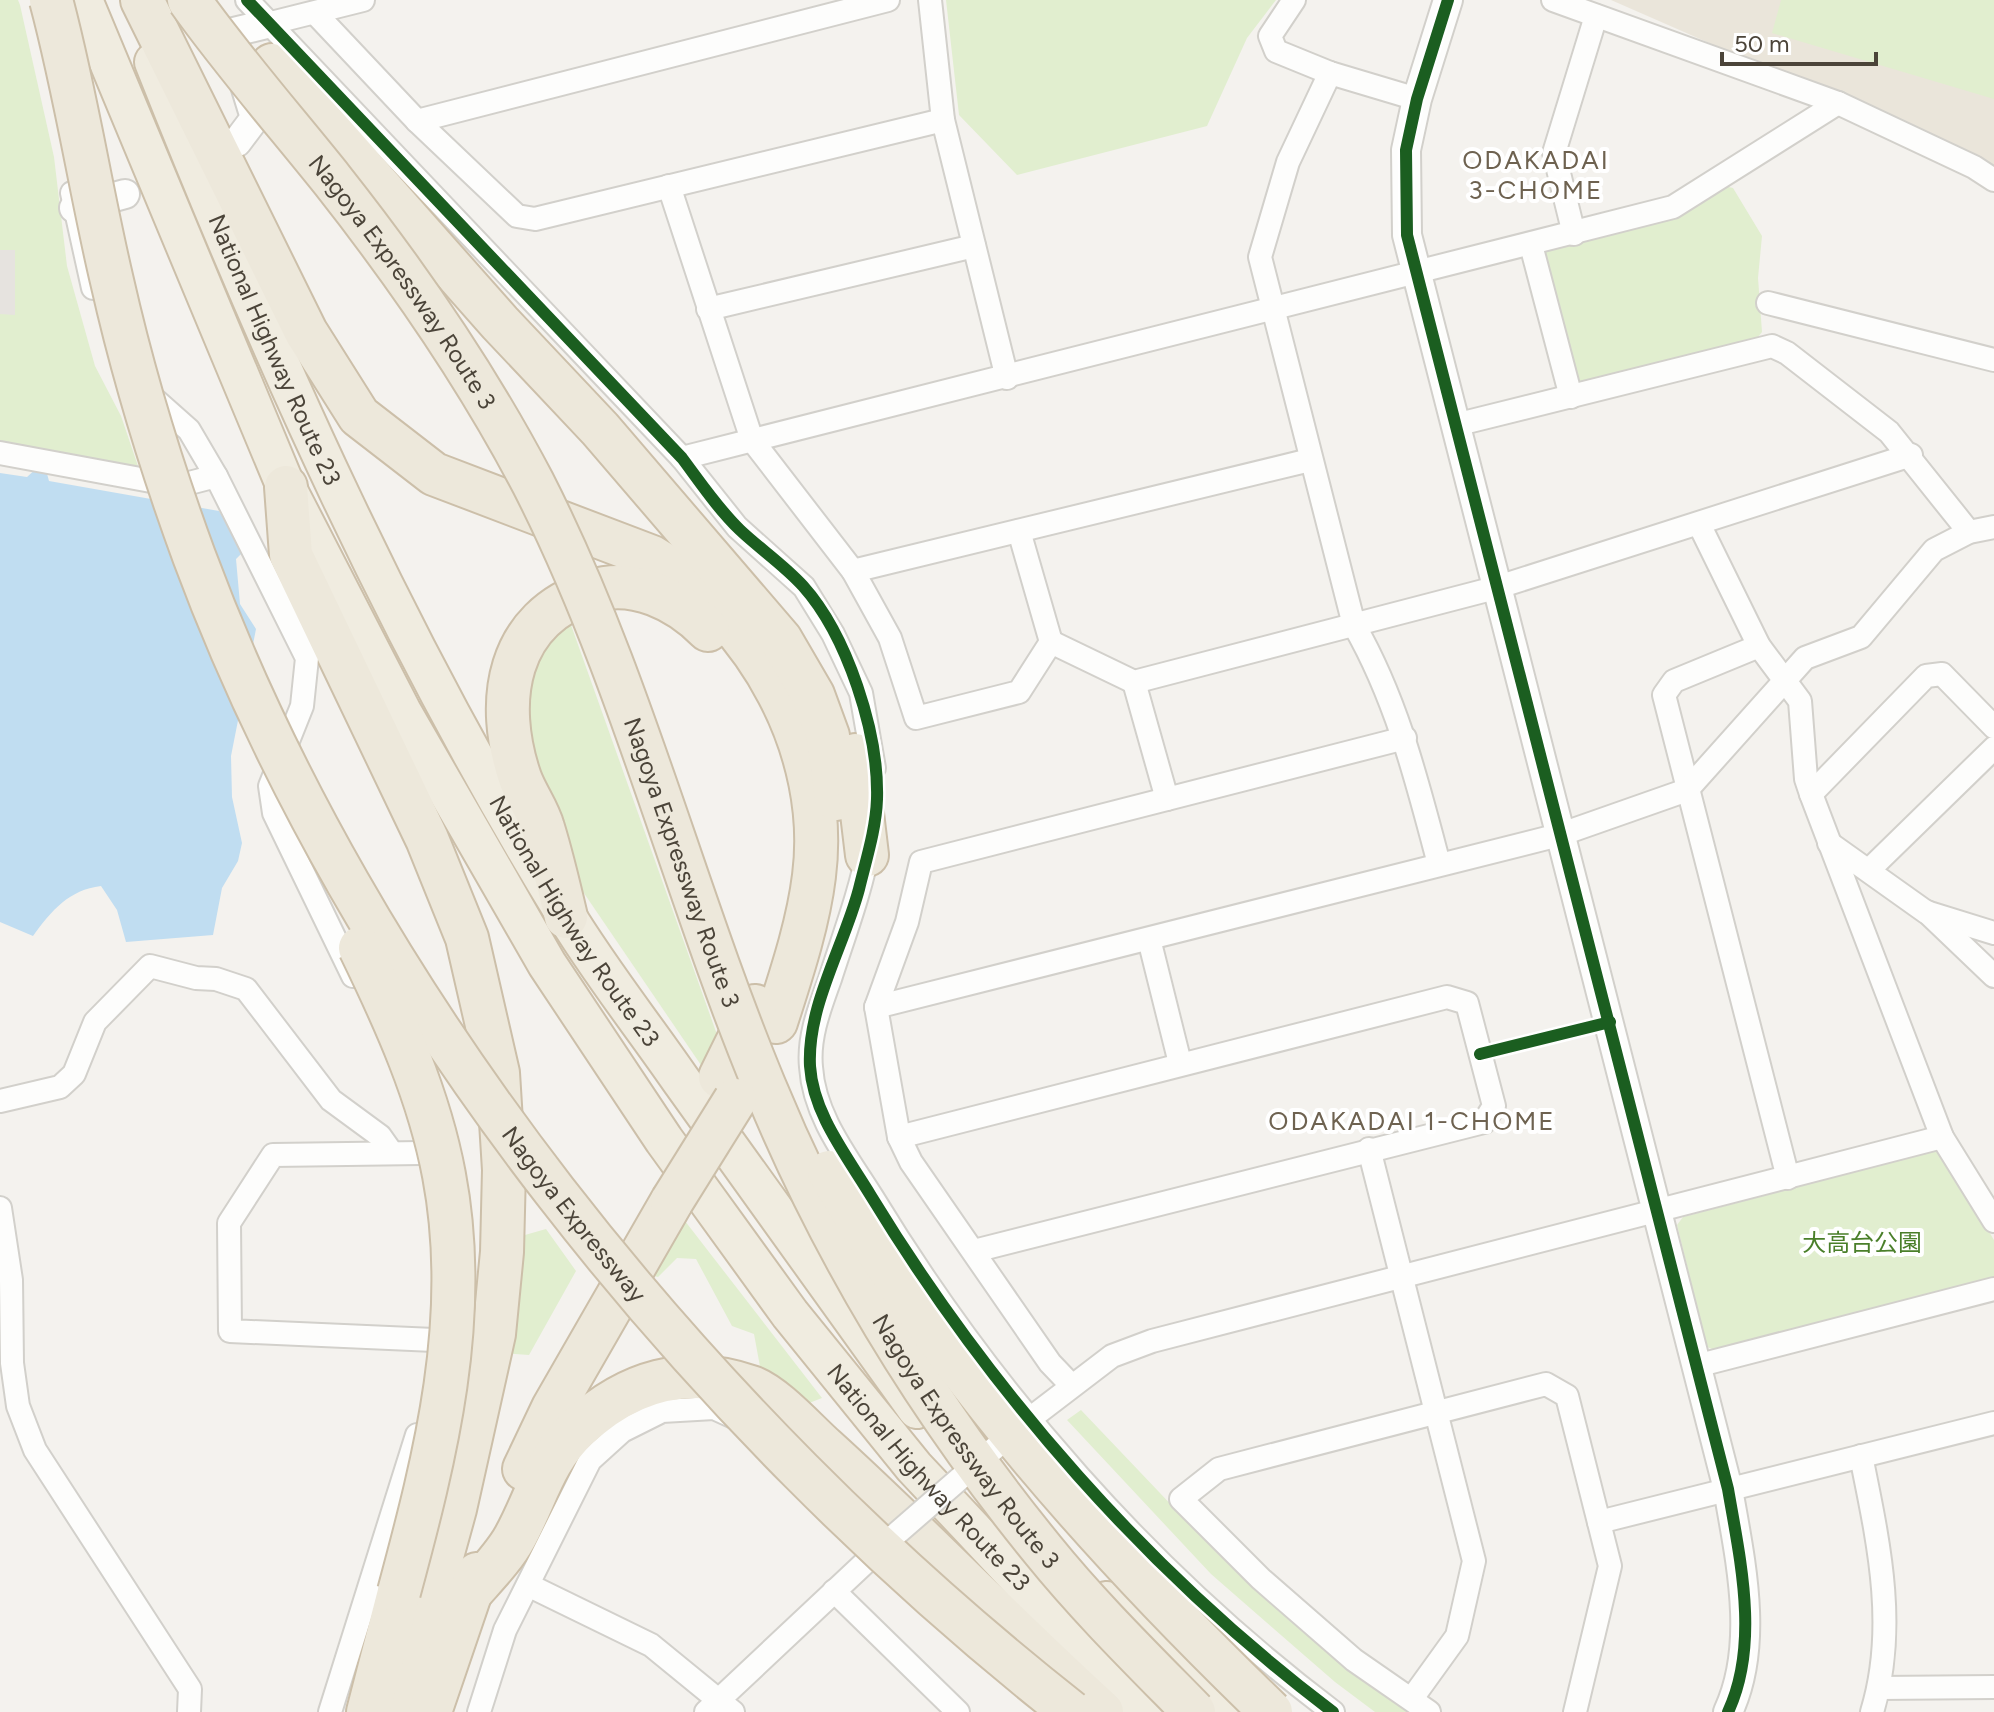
<svg xmlns="http://www.w3.org/2000/svg" width="1994" height="1712" font-family="Figtree,'Noto Sans JP',sans-serif">
  <style>
    .education { fill: #eae5da }
    .green { fill: #e1eecf }
    .parking { fill: #e6e3df }
    .water { fill: #c0ddf1 }
    .lines { fill: none; stroke-linecap: round; stroke-linejoin: round }
    .minor-casing { stroke: #d2d0cb; stroke-width: 26 }
    .tertiary-casing { stroke: #d2d0cb; stroke-width: 32 }
    .trunk-casing { stroke: #ccbfa9; stroke-width: 42 }
    .motorway-casing { stroke: #ccbfa9; stroke-width: 46 }
    .minor { stroke: #fdfdfc; stroke-width: 22 }
    .tertiary { stroke: #fdfdfc; stroke-width: 28 }
    .trunk { stroke: #f0ece0; stroke-width: 38 }
    .motorway { stroke: #ede8db; stroke-width: 42 }
    .minor-bridge-casing { stroke: #d2d0cb; stroke-width: 26; stroke-linecap: butt }
    .motorway-bridge-casing { stroke: #ccbfa9; stroke-width: 46; stroke-linecap: butt }
    .minor-bridge { stroke: #fdfdfc; stroke-width: 22 }
    .motorway-bridge { stroke: #ede8db; stroke-width: 42 }
    .cycleway-casing { stroke: #fff; stroke-width: 17 }
    .cycleway { stroke: #1b5e20; stroke-width: 12 }
    .labels { text-anchor: middle; dominant-baseline: central; stroke-width: 8; stroke-linejoin: round; paint-order: stroke }
    .street-label { font-size: 24px; fill: #4b4439; stroke: #fff }
    .park-label { font-size: 24px; fill: #4a7f2a; stroke: #fff }
    .neighbourhood-label { font-size: 26px; letter-spacing: 2px; fill: #6e6250; stroke: #fff }
  </style>
  <rect width="100%" height="100%" fill="#f4f2ee"/>
  <polygon class="education" points="1611,0 1994,0 1994,173 1764,67"/>
  <g class="green">
    <polygon points="0,0 18,0 20,5 54,157 67,266 95,366 121,416 138,466 0,443"/>
    <polygon points="946,0 1276,0 1247,38 1207,126 1017,175 959,115"/>
    <polygon points="1781,0 1994,0 1994,99 1772,33"/>
    <polygon points="1724,186 1733,188 1762,236 1758,278 1762,332 1757,338 1580,384 1574,378 1541,258 1545,250"/>
    <polygon points="571,625 720,1043 703,1068 573,877 522,739 524,686 544,640"/>
    <polygon points="1934,1151 1942,1154 1994,1240 1994,1280 1715,1350 1707,1347 1677,1225 1683,1217"/>
    <polygon points="685,1221 822,1398 804,1405 761,1372 754,1334 732,1326 696,1259 677,1258 658,1277 650,1275"/>
    <polygon points="546,1229 576,1271 529,1355 503,1353 521,1288 525,1235"/>
    <polygon points="1081,1410 1218,1554 1320,1646 1412,1712 1375,1712 1335,1682 1211,1574 1067,1420"/>
  </g>
  <polygon class="parking" points="0,250 15,250 15,315 0,314"/>
  <path class="water" d="M 38,467 L 46,470 L 49,481 L 219,511 L 243,552 L 236,559 L 240,604 L 256,629 L 231,756 L 232,797 L 242,843 L 238,861 L 222,888 L 213,935 L 126,942 L 117,910 L 101,886 C 69,890 52,910 33,936 L 0,922 L 0,473 L 27,477 Z"/>
  <g class="lines">
    <g class="minor-casing">
      <g id="minor">
        <polyline points="247,0 682,458 737,527 804,587 833,634 861,693 874,768"/>
        <polyline points="930,0 943,120 1007,378"/>
        <polyline points="1294,0 1270,36 1276,51 1330,73 1417,99"/>
        <polyline points="1553,0 1838,103 1974,167 1994,180"/>
        <polyline points="316,14 417,121 517,216 535,219 943,120"/>
        <polyline points="267,24 363,0"/>
        <path d="M 1330,73 L 1288,162 L 1260,257 L 1354,625 C 1397,700 1417,781 1439,864"/>
        <polyline points="417,121 888,0"/>
        <polyline points="669,186 752,440 853,571 890,638 916,718 1019,692 1051,642 1019,531"/>
        <polyline points="72,193 93,288"/>
        <polyline points="1574,234 1554,153 1596,16"/>
        <polyline points="1531,245 1571,397"/>
        <polyline points="1768,303 1994,360"/>
        <polyline points="708,309 974,246"/>
        <polyline points="145,391 189,430 216,476"/>
        <polyline points="1455,425 1772,346 1787,353 1889,432 1969,532"/>
        <polyline points="0,453 178,486 216,476 307,658 302,706 270,786 274,813 353,976"/>
        <polyline points="682,458 1673,207 1838,103"/>
        <polyline points="1699,524 1759,646 1800,701 1806,779 1811,794 1942,1137 1994,1221"/>
        <polyline points="853,571 1310,460"/>
        <polyline points="1051,642 1134,682 1495,588 1911,455"/>
        <polyline points="1759,646 1674,681 1664,695 1788,1178"/>
        <polyline points="1134,682 1167,799"/>
        <polyline points="1811,794 1926,676 1942,674 1994,727"/>
        <polyline points="1829,843 1926,912 1994,933"/>
        <path d="M 869,846 C 861,891 844,935 830,979 C 820,1007 808,1037 811,1067 C 814,1116 847,1157 872,1197 C 992,1394 1149,1573 1333,1712"/>
        <polyline points="1870,869 1994,748"/>
        <polyline points="1927,912 1994,976"/>
        <polyline points="1149,939 1180,1063"/>
        <polyline points="876,1007 1559,835 1687,790 1805,658 1861,637 1934,550 1969,532 1994,527"/>
        <polyline points="0,1101 60,1087 74,1074 95,1022 150,966 196,978 216,979 246,989 331,1100 380,1136 392,1153"/>
        <polyline points="899,1137 1447,997 1467,1003 1494,1106 1484,1122 974,1251"/>
        <polyline points="1369,1149 1474,1561 1457,1636 1413,1697"/>
        <polyline points="421,1153 273,1155 229,1223 230,1331 434,1340"/>
        <polyline points="0,1208 11,1280 12,1363 18,1406 35,1450 190,1689 189,1712"/>
        <polyline points="1696,1366 1994,1289"/>
        <polyline points="1071,1385 1050,1363 911,1162 899,1137 876,1007 907,922 921,862 1405,738"/>
        <polyline points="1023,1424 1112,1356 1152,1341 1942,1137"/>
        <path d="M 1861,1456 C 1878,1540 1898,1627 1872,1712"/>
        <polyline points="1599,1522 1994,1423"/>
        <polyline points="528,1585 651,1645 733,1712"/>
        <polyline points="834,1591 958,1712"/>
        <polyline points="1879,1688 1994,1687"/>
        <polyline points="330,1712 417,1435"/>
        <polyline points="479,1712 505,1630 590,1460 622,1431 662,1411 714,1408 738,1419"/>
        <polyline points="706,1712 886,1543"/>
        <polyline points="1429,1712 1354,1660 1261,1579 1181,1499 1219,1469 1546,1384 1567,1396 1610,1566 1575,1712"/>
      </g>
    </g>
    <g class="tertiary-casing">
      <g id="tertiary">
        <path d="M 1448,0 L 1417,99 L 1406,150 L 1407,235 L 1728,1489 C 1740,1559 1760,1644 1728,1712"/>
        <polyline points="237,142 255,118 229,33 267,24"/>
        <polyline points="74,208 125,194"/>
      </g>
    </g>
    <g class="trunk-casing">
      <g id="trunk">
        <path id="s1" d="M 83,0 L 286,487 L 402,712 L 547,964 L 664,1140 L 790,1314 L 914,1467 L 1144,1712"/>
        <path id="s2" d="M 154,62 C 270,355 399,643 564,912 C 599,970 642,1024 680,1079 C 758,1189 837,1299 917,1409"/>
        <polyline points="1107,1601 1201,1678"/>
        <polyline points="1175,1667 1222,1712"/>
      </g>
    </g>
    <g class="motorway-casing">
      <g id="motorway">
        <path d="M 142,0 L 306,332 L 359,416 L 434,474 L 652,557 C 757,620 830,751 814,876 C 808,925 791,975 776,1022"/>
        <polyline points="272,65 500,323 600,429 781,640 813,695 828,736 836,799"/>
        <polyline points="286,487 291,555 427,839 467,938 498,1073 504,1170 502,1252 494,1334 455,1509 399,1712"/>
        <polyline points="855,755 867,855"/>
        <path d="M 566,917 C 559,887 552,857 543,828 C 538,810 526,795 520,778 C 494,702 506,618 592,591 C 634,578 679,600 708,630"/>
        <polyline points="720,1077 755,1006"/>
        <polyline points="524,1469 553,1408 672,1201"/>
        <path d="M 466,1598 C 482,1579 503,1559 515,1537 C 537,1497 543,1461 578,1428 C 627,1382 686,1364 751,1387 C 774,1395 806,1431 825,1448 C 920,1534 1007,1626 1102,1712"/>
        <polyline points="368,1712 399,1592"/>
        <polyline points="430,1712 477,1574"/>
      </g>
    </g>
    <use href="#minor" class="minor"/>
    <use href="#tertiary" class="tertiary"/>
    <use href="#trunk" class="trunk"/>
    <use href="#motorway" class="motorway"/>
    <g class="minor-bridge-casing">
      <polyline id="minor-bridge" points="895,1535 1019,1427"/>
    </g>
    <g class="motorway-bridge-casing">
      <g id="motorway-bridge">
        <path id="s3" d="M 51,0 C 76,93 90,188 112,281 C 133,374 161,466 194,556 C 359,1002 700,1420 1071,1712"/>
        <path id="s4" d="M 189,0 C 234,63 285,121 333,181 C 408,276 477,376 533,483 C 631,675 682,887 764,1085 C 833,1253 928,1409 1043,1550 C 1089,1607 1142,1659 1194,1712"/>
        <path d="M 360,948 C 395,1020 429,1095 444,1175 C 471,1317 436,1455 399,1592"/>
        <path d="M 829,1172 C 945,1373 1104,1551 1271,1712"/>
        <polyline points="672,1201 735,1100"/>
      </g>
    </g>
    <use href="#minor-bridge" class="minor-bridge"/>
    <use href="#motorway-bridge" class="motorway-bridge"/>
    <g class="cycleway-casing">
      <g id="cycleway">
        <path d="M 247,0 L 682,458 C 700,482 718,509 740,530 C 760,549 784,565 803,586 C 847,635 879,733 877,799 C 876,829 866,860 859,889 C 844,946 807,1006 810,1066 C 813,1114 847,1156 871,1196 C 991,1393 1149,1573 1333,1712"/>
        <path d="M 1448,0 L 1417,99 L 1406,150 L 1407,235 L 1728,1489 C 1740,1559 1760,1644 1728,1712"/>
        <polyline points="1480,1054 1610,1022"/>
      </g>
    </g>
    <use href="#cycleway" class="cycleway"/>
  </g>
  <g class="labels">
    <g class="street-label">
      <text stroke="none"><textPath href="#s4" startOffset="354">Nagoya Expressway Route 3</textPath></text>
      <text stroke="none"><textPath href="#s2" startOffset="312">National Highway Route 23</textPath></text>
      <text stroke="none"><textPath href="#s4" startOffset="1002">Nagoya Expressway Route 3</textPath></text>
      <text stroke="none"><textPath href="#s2" startOffset="958">National Highway Route 23</textPath></text>
      <text stroke="none"><textPath href="#s3" startOffset="1338">Nagoya Expressway</textPath></text>
      <text stroke="none"><textPath href="#s4" startOffset="1650">Nagoya Expressway Route 3</textPath></text>
      <text stroke="none"><textPath href="#s1" startOffset="1712">National Highway Route 23</textPath></text>
    </g>
    <g class="park-label">
      <text x="1862" y="1242">大高台公園</text>
    </g>
    <g class="neighbourhood-label">
      <text x="1536" y="160">ODAKADAI<tspan x="1536" dy="30">3-CHOME</tspan></text>
      <text x="1412" y="1121">ODAKADAI 1-CHOME</text>
    </g>
  </g>
  <path d="M1722 52v12h154v-12" fill="none" stroke="#4b4439" stroke-width="4"/>
  <text x="1734" y="52" font-size="24" fill="#4b4439" stroke="#ffffff" stroke-width="6" paint-order="stroke">50 m</text>
</svg>
